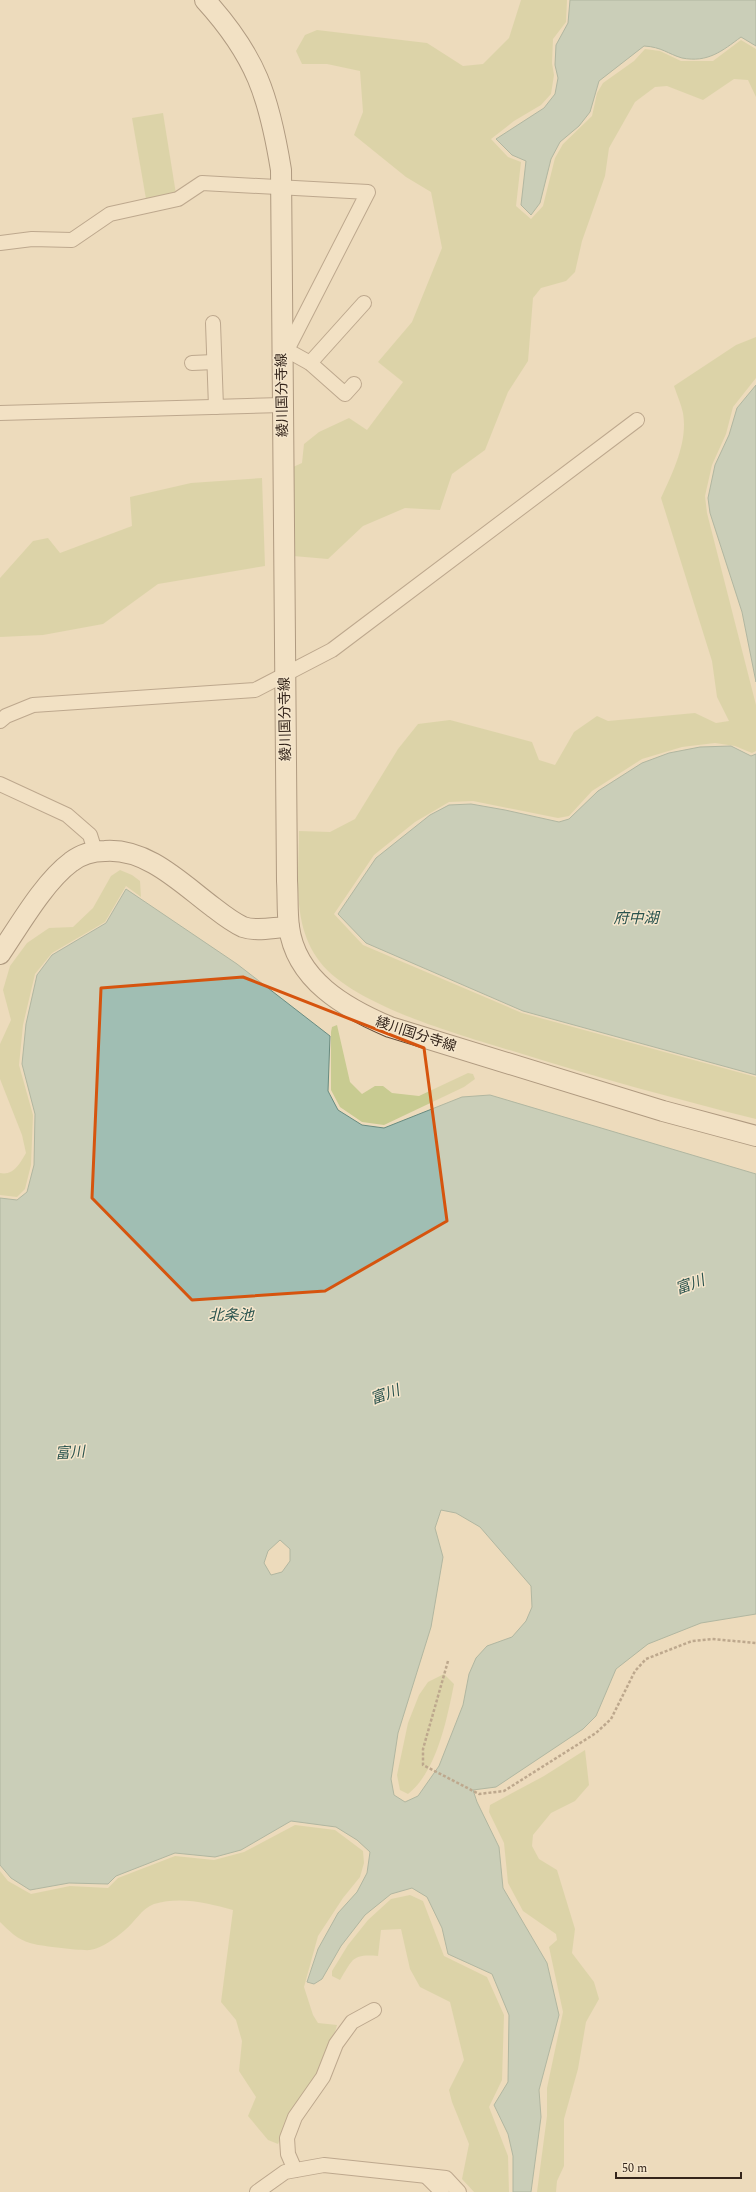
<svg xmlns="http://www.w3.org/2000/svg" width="756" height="2192" font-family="Spectral,'Noto Sans JP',serif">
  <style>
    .green { fill: #c8cb91 }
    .water { fill: #a0beb3; stroke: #688b80; fill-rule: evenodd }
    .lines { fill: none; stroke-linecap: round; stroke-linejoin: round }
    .street-casing { stroke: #846b56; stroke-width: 16 }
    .secondary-casing { stroke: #664d39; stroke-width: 22 }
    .path { stroke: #846b56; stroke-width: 2.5; stroke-dasharray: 3 2; stroke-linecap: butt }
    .street { stroke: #f8e9cf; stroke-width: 14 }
    .secondary { stroke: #f8e9cf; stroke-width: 20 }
    .marked { fill: none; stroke: #d6540e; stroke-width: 3; stroke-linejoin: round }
    .labels { text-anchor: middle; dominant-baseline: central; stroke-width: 3; stroke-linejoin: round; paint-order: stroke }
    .street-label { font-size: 14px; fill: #34251b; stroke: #f5e6cc }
    .water-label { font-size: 15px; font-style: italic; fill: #2a534e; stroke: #f5e6cc }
  </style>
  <rect width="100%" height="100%" fill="#eddbbc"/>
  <g class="green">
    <polygon points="521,0 567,0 566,22 553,39 552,63 554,75 551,94 541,105 514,121 491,139 508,157 521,162 516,206 531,219 543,206 555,158 563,144 592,116 597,93 603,83 634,61 645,49 660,51 681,61 713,61 741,40 756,49 756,97 748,80 734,79 703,100 667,86 655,87 635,102 609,148 605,176 582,241 575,272 566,281 541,288 533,298 528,361 508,392 485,450 452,474 440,510 405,508 363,526 328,559 293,556 293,467 302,463 304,444 319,432 349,418 367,430 403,382 378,362 412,322 442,248 431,192 406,177 354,135 363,112 360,71 327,64 302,64 296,51 305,35 317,30 427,43 463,66 483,64 509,38"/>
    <polygon points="163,113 176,194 146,199 132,118"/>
    <path d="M 756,337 L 756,378 L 733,407 L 726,434 L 712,465 L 705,496 L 707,513 L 756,705 L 756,751 L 752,753 L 735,746 L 715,743 L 682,747 L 642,759 L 592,791 L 569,816 L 558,818 L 473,801 L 449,802 L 415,822 L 374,855 L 334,914 L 363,945 L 522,1013 L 756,1077 L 756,1119 C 675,1099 596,1077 516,1052 C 463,1036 354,1006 320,962 C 291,925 299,875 299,831 L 330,832 L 355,819 L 398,749 L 418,724 L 450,720 L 532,742 L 539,760 L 555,765 L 574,732 L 597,716 L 608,721 L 695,713 L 716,723 L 729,721 L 717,697 L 712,661 L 661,498 C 673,472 688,442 683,413 C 681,404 677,395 674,386 L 736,345 Z"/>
    <polygon points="262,478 265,566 158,584 103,624 43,635 0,637 0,578 33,541 48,538 60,553 132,526 130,497 191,483"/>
    <path d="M 120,870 L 132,875 L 140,881 L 141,897 L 126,886 L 105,922 L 52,953 L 35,974 L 23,1025 L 19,1065 L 33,1115 L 31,1165 L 25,1189 L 17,1197 L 0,1195 L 0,1173 C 14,1176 20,1163 26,1153 L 22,1135 L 0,1079 L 0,1044 L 11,1020 L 3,990 L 10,966 L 27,943 L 49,928 L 73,927 L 93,908 L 111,876 Z"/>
    <polygon points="337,1025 350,1082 362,1094 375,1086 383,1086 392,1093 419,1096 468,1073 473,1074 475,1079 464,1087 384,1125 362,1122 340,1107 331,1090 331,1032 332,1027"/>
    <path d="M 444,1674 L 454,1684 C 447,1719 437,1771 408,1794 L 400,1790 L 397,1775 L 408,1723 L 419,1695 L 428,1682 Z"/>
    <polygon points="585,1750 589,1785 575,1801 551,1813 533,1835 532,1846 539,1859 557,1870 575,1929 572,1953 594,1982 599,1999 586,2022 578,2069 564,2119 564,2166 557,2181 556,2192 537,2192 547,2116 547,2088 563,2012 549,1947 557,1940 556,1934 523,1911 508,1883 504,1843 489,1812 490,1805 544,1776"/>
    <path d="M 295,1825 L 335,1830 L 363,1851 L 364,1863 L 360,1877 L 343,1898 L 318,1936 L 304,1987 L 313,2015 L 318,2023 L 337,2025 L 329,2053 L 288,2123 L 278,2144 L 268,2140 L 248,2116 L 256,2097 L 239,2071 L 242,2041 L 236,2020 L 221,2002 L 233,1910 C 208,1903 180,1896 154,1904 C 141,1909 135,1922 125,1930 C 116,1938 102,1948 90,1950 C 83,1951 38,1946 30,1943 C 18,1940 8,1930 0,1922 L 0,1871 L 8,1881 L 31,1894 L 70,1886 L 108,1888 L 118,1878 L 175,1856 L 214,1860 L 244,1852 Z"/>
    <path d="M 410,1895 L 423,1901 L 444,1956 L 487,1977 L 504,2015 L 502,2080 L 489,2107 L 508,2156 L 509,2192 L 474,2192 L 462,2179 L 469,2144 L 452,2102 L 449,2090 L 464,2060 L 450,2002 L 420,1987 L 410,1969 L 401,1929 L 381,1930 L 378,1956 C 352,1954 353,1959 340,1980 L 332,1976 L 332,1971 L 348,1945 L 368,1920 L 391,1899 Z"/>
  </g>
  <g class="water">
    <path d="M 570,0 L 756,0 L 756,46 L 741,37 C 722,51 708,63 682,58 C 668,54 662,47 644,46 L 599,81 L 590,112 L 579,126 L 560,142 L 551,159 L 540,203 L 531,215 L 521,205 L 526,161 L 512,155 L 496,139 L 544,108 L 555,94 L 558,78 L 555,65 L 556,45 L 568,23 Z"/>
    <polygon points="756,385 756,682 742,612 710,513 708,498 715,465 729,435 737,408"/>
    <polygon points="731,746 751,756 756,754 756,1075 523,1011 366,943 338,914 376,858 430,815 449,805 471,804 505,810 559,822 569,819 598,791 642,763 669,753 700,747"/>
    <path d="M 126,889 L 237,964 L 330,1036 L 328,1091 L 338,1110 L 362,1125 L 384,1128 L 462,1097 L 490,1095 L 756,1174 L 756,1614 L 701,1623 L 648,1644 L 616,1669 L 596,1716 L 583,1729 L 496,1787 L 473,1790 L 477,1802 L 499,1847 L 503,1888 L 547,1963 L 559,2015 L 539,2090 L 541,2117 L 531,2192 L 513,2192 L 513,2156 L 508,2134 L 494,2105 L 508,2082 L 509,2015 L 492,1974 L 448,1954 L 442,1928 L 427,1897 L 412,1888 L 391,1894 L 365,1915 L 341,1946 L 322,1979 L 314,1984 L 307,1982 L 318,1949 L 338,1913 L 357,1892 L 367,1873 L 370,1852 L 357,1840 L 336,1827 L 291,1821 L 241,1850 L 215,1857 L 175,1853 L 116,1876 L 108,1884 L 69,1883 L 30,1890 L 11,1878 L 0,1865 L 0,1198 L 17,1200 L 27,1192 L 34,1165 L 35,1114 L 22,1064 L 26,1024 L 37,975 L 52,955 L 106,923 ZM 441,1510 L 456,1513 L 480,1527 L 531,1586 L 532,1607 L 526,1621 L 512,1637 L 487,1646 L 476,1658 L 469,1674 L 463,1705 L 439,1766 L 418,1796 L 405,1802 L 394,1795 L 391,1779 L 398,1733 L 431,1627 L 443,1557 L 435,1528 ZM 280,1540 L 290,1549 L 290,1561 L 282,1572 L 271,1575 L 264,1563 L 268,1551 Z"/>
  </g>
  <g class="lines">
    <g class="street-casing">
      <g id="street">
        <polyline points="0,243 32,239 72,240 110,214 178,199 202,183 368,192 287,350"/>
        <polyline points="213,323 216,407"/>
        <polyline points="281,347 310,363 345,394 354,384"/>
        <polyline points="192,363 214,362"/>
        <polyline points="310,363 364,303"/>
        <polyline points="0,413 282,405"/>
        <polyline points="0,721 6,716 33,705 255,690 332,650 637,420"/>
        <polyline points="0,784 67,815 90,835 95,851"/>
        <polyline points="295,2170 288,2154 287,2138 295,2117 323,2077 336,2044 352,2022 374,2010"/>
        <polyline points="426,2176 442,2192"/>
        <polyline points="257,2192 285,2172 324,2165 446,2178 459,2192"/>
      </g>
    </g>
    <g class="secondary-casing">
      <g id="secondary">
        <path d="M 205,0 C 256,56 269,96 281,170 L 287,881 C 288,896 287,912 289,927 C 296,980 345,1008 390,1027 L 663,1111 L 756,1136"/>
        <path d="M 0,954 C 19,926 44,882 71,862 C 80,855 93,851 105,851 C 147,848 181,883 213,907 C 222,914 232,922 243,927 C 257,932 275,927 289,927"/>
      </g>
    </g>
    <polyline class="path" points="448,1661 423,1749 423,1765 479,1794 504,1791 596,1733 611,1719 635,1671 646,1659 692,1641 712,1639 756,1643"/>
    <use href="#street" class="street"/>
    <use href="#secondary" class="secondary"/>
  </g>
  <path d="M0 0H756V2192H0ZM 243,977 L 424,1048 L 447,1221 L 325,1291 L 192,1300 L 92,1198 L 101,988 Z" fill="#eddbbc" fill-opacity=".55" fill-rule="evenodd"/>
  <path class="marked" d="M 243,977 L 424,1048 L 447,1221 L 325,1291 L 192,1300 L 92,1198 L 101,988 Z"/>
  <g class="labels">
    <g class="street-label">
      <text transform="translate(282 395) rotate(-91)">綾川国分寺線</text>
      <text transform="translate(285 719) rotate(-91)">綾川国分寺線</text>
      <text transform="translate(416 1034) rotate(18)">綾川国分寺線</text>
    </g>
    <g class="water-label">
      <text x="636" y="918">府中湖</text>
      <text transform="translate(690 1285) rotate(-20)">富川</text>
      <text x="231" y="1315">北条池</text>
      <text transform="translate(385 1395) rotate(-20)">富川</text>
      <text transform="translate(70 1453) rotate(-4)">富川</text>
    </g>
  </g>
  <path d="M616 2172v6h125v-6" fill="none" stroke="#34251b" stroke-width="2"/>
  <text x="622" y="2172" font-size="12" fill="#34251b" stroke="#f5e6cc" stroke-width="3" paint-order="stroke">50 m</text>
</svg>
